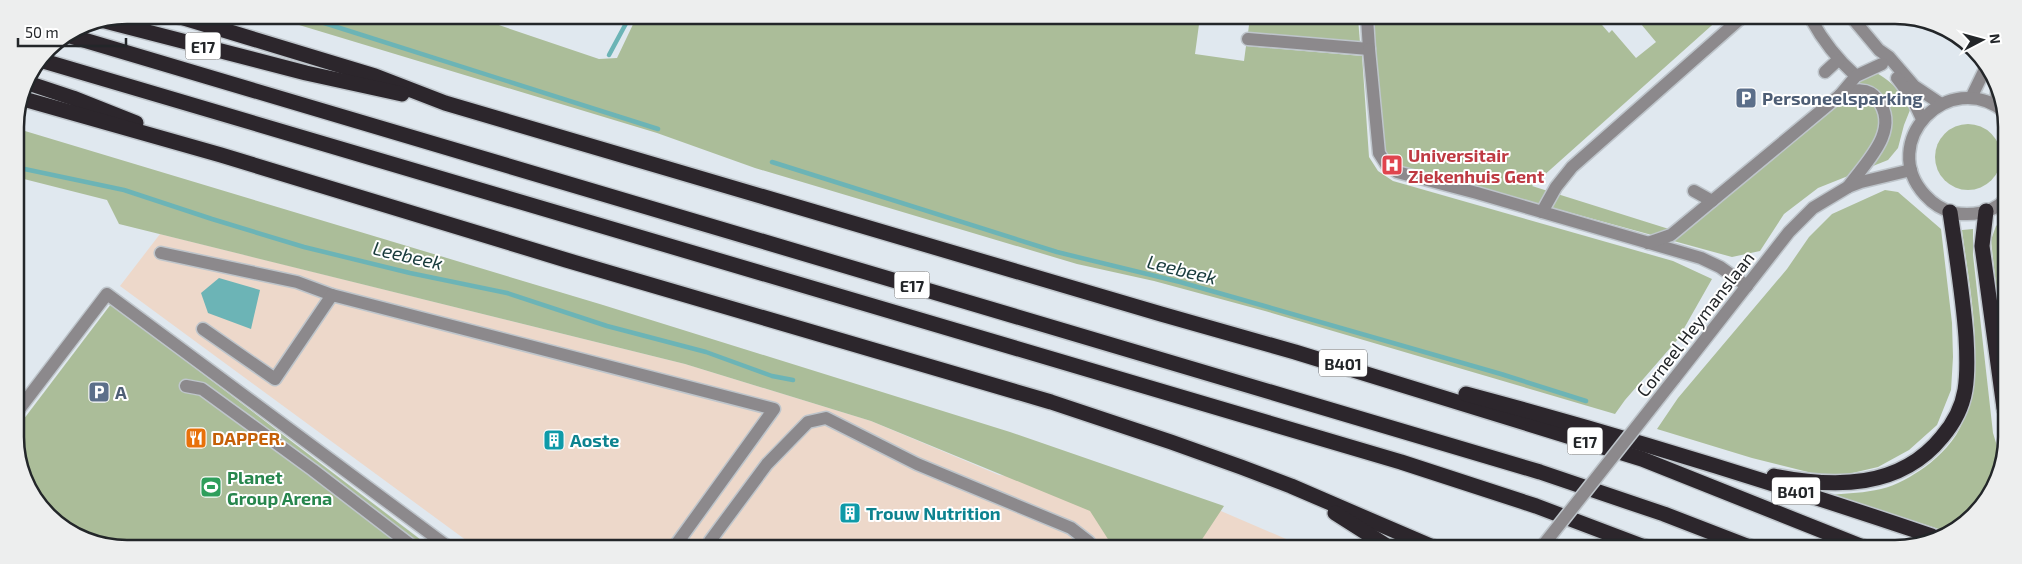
<svg xmlns="http://www.w3.org/2000/svg" width="2022" height="564" font-family="'Exo 2',sans-serif">
  <style>
    .industrial { fill: #edd8ca }
    .green { fill: #abbd99 }
    .water { fill: #6cb4b6 }
    .lines { fill: none; stroke-linecap: round; stroke-linejoin: round }
    .stream { stroke: #6cb4b6; stroke-width: 4.5 }
    .minor-casing { stroke: #bec5cb; stroke-width: 15 }
    .highway-casing { stroke: #bec5cb; stroke-width: 18 }
    .minor { stroke: #8c898c; stroke-width: 12 }
    .highway { stroke: #2c262c; stroke-width: 15 }
    .minor-bridge-casing { stroke: #bec5cb; stroke-width: 15; stroke-linecap: butt }
    .minor-bridge { stroke: #8c898c; stroke-width: 12 }
    .labels { text-anchor: middle; dominant-baseline: central; stroke-width: 4; stroke-linejoin: round; paint-order: stroke }
    .shield { fill: #fff; stroke: #656769; stroke-width: 1 }
    .shield-label { font-size: 16px; font-weight: bold; fill: #232629 }
    .service-label { font-size: 18px; font-weight: bold; fill: #4e5e75; stroke: #fff; text-anchor: start }
    .health-label { font-size: 18px; font-weight: bold; fill: #be3a42; stroke: #fff; text-anchor: start }
    .street-label { font-size: 18px; fill: #232629; stroke: #fff }
    .food-label { font-size: 18px; font-weight: bold; fill: #c56008; stroke: #fff; text-anchor: start }
    .culture-label { font-size: 18px; font-weight: bold; fill: #0d838f; stroke: #fff; text-anchor: start }
    .leisure-label { font-size: 18px; font-weight: bold; fill: #27864d; stroke: #fff; text-anchor: start }
    .water-label { font-size: 19px; font-style: italic; fill: #183b3c; stroke: #fff }
    .rim { fill: none; stroke: #232629; stroke-width: 2.5 }
  </style>
  <rect width="100%" height="100%" fill="#e0e8ef"/>
  <polygon class="industrial" points="160,234 685,364 871,421 999,475 1186,496 1307,548 474,546 120,286"/>
  <g class="green">
    <polygon points="266,15 472,16 599,59 617,58 637,16 1200,17 1195,54 1244,61 1246,46 1362,56 1369,157 1378,171 1393,181 1673,261 1712,279 1678,339 1625,400 1615,414 1265,311 1154,281 1077,264 755,168 657,133"/>
    <polygon points="1250,17 1358,18 1360,43 1248,33"/>
    <path d="M 1373,18 L 1596,18 L 1609,33 L 1612,30 L 1636,58 L 1656,42 L 1636,18 L 1720,18 L 1532,186 L 1672,230 L 1855,81 L 1873,71 C 1893,82 1900,90 1910,110 L 1904,125 L 1898,148 L 1888,160 L 1818,188 L 1784,214 L 1760,251 L 1732,257 L 1400,166 L 1390,160 L 1385,151 Z"/>
    <circle cx="1968" cy="157" r="33"/>
    <polygon points="15,128 603,305 1010,432 1224,506 1197,547 1113,547 1090,511 871,421 685,364 119,224 107,200 16,177"/>
    <polygon points="1885,190 1898,192 1941,229 1952,323 1953,357 1951,390 1937,425 1909,450 1878,467 1848,474 1816,474 1752,458 1657,429 1678,398 1787,269 1809,237 1832,214"/>
    <path d="M 2004,219 C 2004,233 2001,245 2004,258 L 2004,358 L 1991,240 L 1996,226 Z"/>
    <path d="M 1973,229 L 1973,255 L 1993,433 L 2003,466 L 1969,521 L 1945,531 L 1832,495 C 1848,493 1865,493 1881,489 C 1896,486 1912,476 1925,467 C 1940,456 1956,440 1963,421 C 1986,361 1970,292 1962,230 Z"/>
    <polygon points="111,304 429,546 98,545 48,516 17,459 17,428"/>
  </g>
  <polygon class="water" points="219,278 260,290 251,329 208,313 201,293"/>
  <g class="lines">
    <g class="stream">
      <polyline points="299,15 658,129"/>
      <polyline points="609,55 630,16"/>
      <polyline points="772,162 1057,252 1180,282 1268,307 1501,374 1586,401"/>
      <polyline points="15,167 124,190 212,219 304,247 410,273 507,293 607,326 706,352 772,376 793,380"/>
    </g>
    <g class="minor-casing">
      <g id="minor">
        <path d="M 1811,19 C 1823,41 1837,59 1856,76"/>
        <polyline points="1853,19 1879,50 1889,57 1914,86 1941,104"/>
        <polyline points="1248,39 1369,49 1367,18"/>
        <polyline points="1369,49 1379,153 1386,164 1397,172 1477,193 1701,258 1720,267 1747,286"/>
        <polyline points="1825,72 1838,60"/>
        <polyline points="1897,78 1912,98 1922,119"/>
        <path d="M 1840,95 C 1854,90 1868,86 1878,100 C 1901,131 1865,163 1848,187"/>
        <polyline points="1971,98 1986,67"/>
        <polyline points="1996,105 1997,89"/>
        <polyline points="1694,191 1712,201 1840,95 1856,76 1882,64"/>
        <path d="M 2004,201 C 1991,213 1972,216 1954,213 C 1943,210 1933,204 1925,195 C 1877,143 1948,66 2005,112"/>
        <polyline points="1542,212 1556,187 1572,167 1741,18"/>
        <polyline points="1648,243 1671,235 1712,201"/>
        <polyline points="161,253 297,282 332,295"/>
        <polyline points="203,329 275,379 332,295 774,409 675,546"/>
        <polyline points="1674,379 1789,232 1813,208 1848,187 1861,182 1911,170"/>
        <polyline points="186,386 202,389 313,470 412,546"/>
        <polyline points="17,412 107,294 447,546"/>
        <polyline points="709,546 710,541 767,464 808,422 826,418 917,464 1071,528 1089,542 1091,547"/>
      </g>
    </g>
    <g class="highway-casing">
      <g id="highway">
        <polyline points="174,15 375,76 445,103 1161,314 1295,352 1642,459 1868,549"/>
        <polyline points="101,20 306,73 402,94"/>
        <polyline points="67,35 1540,472 1664,514 1752,548"/>
        <polyline points="40,60 1401,462 1536,506 1647,548"/>
        <polyline points="25,82 73,98 136,123"/>
        <polyline points="20,98 221,155 566,260 1051,402 1171,442 1241,467 1291,486 1435,548"/>
        <polyline points="1986,211 1982,246 2004,408"/>
        <path d="M 1466,394 C 1623,436 1778,484 1932,536"/>
        <path d="M 1774,476 C 1834,488 1900,489 1942,437 C 1954,423 1962,408 1965,390 C 1968,372 1967,354 1966,337 C 1963,295 1956,253 1950,212"/>
        <polyline points="1335,513 1390,548"/>
      </g>
    </g>
    <use href="#minor" class="minor"/>
    <use href="#highway" class="highway"/>
    <g class="minor-bridge-casing">
      <polyline id="minor-bridge" points="1541,548 1674,379"/>
    </g>
    <use href="#minor-bridge" class="minor-bridge"/>
  </g>
  <defs>
    <g id="parking-square" transform="scale(1.125)"><rect x="-9" y="-9" width="18" height="18" rx="4" fill="#5c6f8a" stroke="#fff"/><path d="M-3.5-5.5H1a3.5 3.5 0 0 1 0 7H-1V5.5H-3.5ZM-1-3.4V-.6H.8a1.4 1.4 0 0 0 0-2.8Z" fill="#fff"/></g>
    <g id="hospital-square" transform="scale(1.125)"><rect x="-9" y="-9" width="18" height="18" rx="4" fill="#e0444e" stroke="#fff"/><path d="M-5-5h3v3.5h4V-5h3V5h-3V1.5h-4V5h-3Z" fill="#fff"/></g>
    <g id="restaurant-square" transform="scale(1.125)"><rect x="-9" y="-9" width="18" height="18" rx="4" fill="#e8710a" stroke="#fff"/><path d="M-5-6h1v4h1v-4h1v4h1v-4h1v5L-1.5 .5V6h-2V.5L-5-1ZM5-6V6H3V1.5H1.5Q1.5-4 5-6Z" fill="#fff"/></g>
    <g id="building-square" transform="scale(1.125)"><rect x="-9" y="-9" width="18" height="18" rx="4" fill="#0f9aa8" stroke="#fff"/><path d="M-4-6H4V6H1V3H-1V6H-4ZM-2.5-4.3h1.7v1.8h-1.7ZM.8-4.3h1.7v1.8H.8ZM-2.5-1h1.7V.8h-1.7ZM.8-1h1.7V.8H.8Z" fill="#fff"/></g>
    <g id="stadium-square" transform="scale(1.125)"><rect x="-9" y="-9" width="18" height="18" rx="4" fill="#2e9e5b" stroke="#fff"/><path d="M0-5a6.5 5 0 1 0 0 10a6.5 5 0 1 0 0-10ZM-3.5-1.8h7v3.6h-7Z" fill="#fff"/></g>
  </defs>
  <g fill-rule="evenodd">
    <use href="#parking-square" x="1746" y="98"/>
    <use href="#hospital-square" x="1392" y="165"/>
    <use href="#parking-square" x="99" y="392"/>
    <use href="#restaurant-square" x="196" y="438"/>
    <use href="#building-square" x="554" y="440"/>
    <use href="#stadium-square" x="211" y="487"/>
    <use href="#building-square" x="850" y="513"/>
  </g>
  <g class="labels">
    <g class="shield">
      <rect x="185.5" y="32.5" width="35" height="27" rx="4"/>
      <rect x="894.5" y="271.5" width="35" height="27" rx="4"/>
      <rect x="1319" y="349.5" width="48" height="27" rx="4"/>
      <rect x="1567.5" y="427.5" width="35" height="27" rx="4"/>
      <rect x="1772" y="477.5" width="48" height="27" rx="4"/>
    </g>
    <g class="shield-label">
      <text x="203" y="46">E17</text>
      <text x="912" y="285">E17</text>
      <text x="1343" y="363">B401</text>
      <text x="1585" y="441">E17</text>
      <text x="1796" y="491">B401</text>
    </g>
    <g class="service-label">
      <text x="1762" y="98">Personeelsparking</text>
      <text x="115" y="392">A</text>
    </g>
    <g class="health-label">
      <text x="1408" y="155">Universitair<tspan x="1408" dy="21">Ziekenhuis Gent</tspan></text>
    </g>
    <g class="street-label">
      <text transform="translate(1695 324) rotate(-52)">Corneel Heymanslaan</text>
    </g>
    <g class="food-label">
      <text x="212" y="438">DAPPER.</text>
    </g>
    <g class="culture-label">
      <text x="570" y="440">Aoste</text>
      <text x="866" y="513">Trouw Nutrition</text>
    </g>
    <g class="leisure-label">
      <text x="227" y="477">Planet<tspan x="227" dy="21">Group Arena</tspan></text>
    </g>
    <g class="water-label">
      <text transform="translate(408 255) rotate(13)">Leebeek</text>
      <text transform="translate(1182 269) rotate(14)">Leebeek</text>
    </g>
  </g>
  <path d="M0 0H2022V564H0ZM127 24H1895A103 103 0 0 1 1998 127V437A103 103 0 0 1 1895 540H127A103 103 0 0 1 24 437V127A103 103 0 0 1 127 24Z" fill="#edeeee" fill-rule="evenodd"/>
  <path class="rim" d="M127 24H1895A103 103 0 0 1 1998 127V437A103 103 0 0 1 1895 540H127A103 103 0 0 1 24 437V127A103 103 0 0 1 127 24Z"/>
  <g transform="translate(1982 40) rotate(84)" stroke="#ffffff" stroke-width="4" paint-order="stroke">
  <path d="M0-4L9 19L0 12L-9 19Z" fill="#232629"/>
  <text y="-8" font-size="14" font-weight="bold" text-anchor="middle" fill="#232629">N</text>
  </g>
  <path d="M18 38v8h108v-8" fill="none" stroke="#232629" stroke-width="2.5"/>
  <text x="25" y="38" font-size="15" fill="#232629" stroke="#ffffff" stroke-width="4" paint-order="stroke">50 m</text>
</svg>
